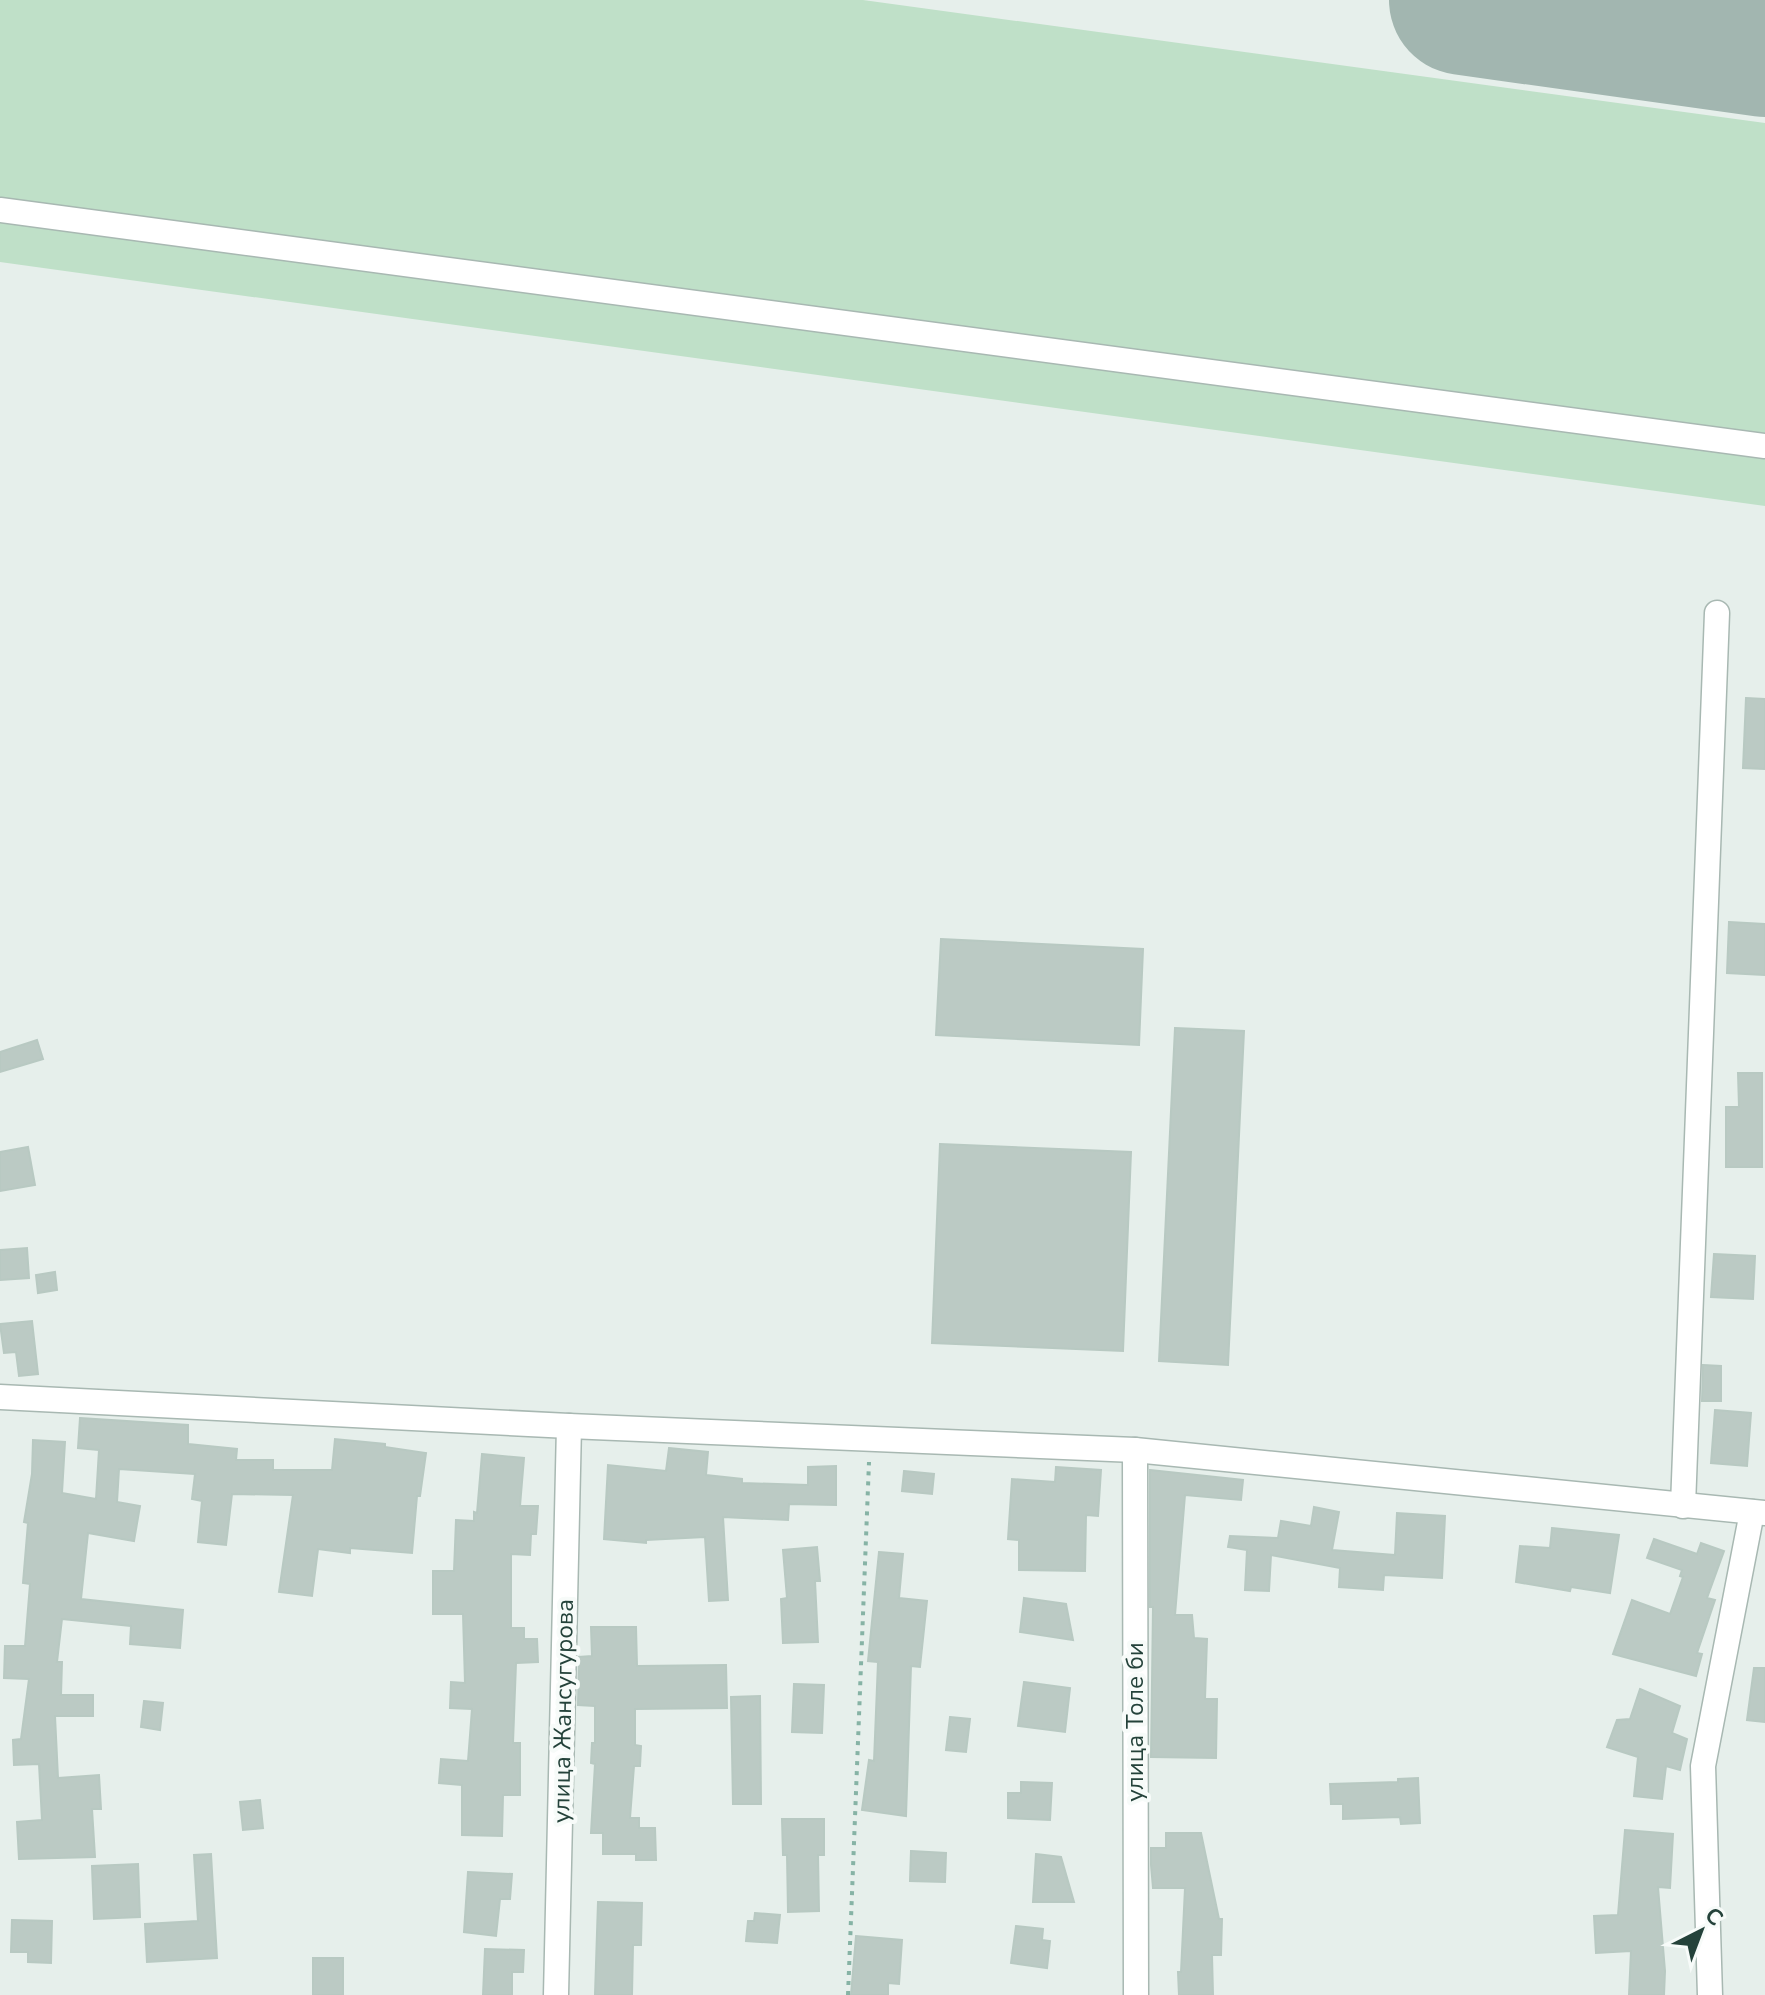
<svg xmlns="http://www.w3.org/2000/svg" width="1765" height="1995" font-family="'Nunito Sans',sans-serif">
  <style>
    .green { fill: #bfe0c8 }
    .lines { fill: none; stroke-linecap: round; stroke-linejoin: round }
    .runway { stroke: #a2b6b0; stroke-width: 150 }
    .building { fill: #bbcac4; stroke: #b8c9c2; stroke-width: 2 }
    .minor-casing { stroke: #a8b8b2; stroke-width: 27 }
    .path { stroke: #86b3a5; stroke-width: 4; stroke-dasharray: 4 6; stroke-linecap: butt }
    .minor { stroke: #fff; stroke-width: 24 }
    .labels { text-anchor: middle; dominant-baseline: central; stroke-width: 8; stroke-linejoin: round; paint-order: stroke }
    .street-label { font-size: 24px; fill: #24423a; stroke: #f7fbf9 }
  </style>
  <rect width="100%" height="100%" fill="#e6efeb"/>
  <polygon class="green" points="0,0 863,0 1765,123 1765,506 0,262"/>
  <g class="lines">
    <polyline class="runway" points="1464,0 1765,42"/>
  </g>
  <g class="building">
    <polygon points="1746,698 1765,699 1765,769 1743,768"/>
    <polygon points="1729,922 1765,924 1765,975 1727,973"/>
    <polygon points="941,939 1143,949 1139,1045 936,1035"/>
    <polygon points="1175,1028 1244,1031 1228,1365 1159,1361"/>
    <polygon points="37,1040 43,1059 0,1072 0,1052"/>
    <polygon points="1738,1073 1762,1073 1762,1167 1726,1167 1726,1107 1739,1107"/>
    <polygon points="940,1144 1131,1152 1123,1351 932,1343"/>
    <polygon points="28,1147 35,1185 0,1191 0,1152"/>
    <polygon points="27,1248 29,1278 0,1280 0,1250"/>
    <polygon points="1714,1254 1755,1256 1753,1299 1711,1297"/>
    <polygon points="55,1272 57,1290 38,1293 36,1275"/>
    <polygon points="32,1321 38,1374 19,1376 16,1352 4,1353 0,1324"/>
    <polygon points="1703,1365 1721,1366 1721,1401 1702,1401"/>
    <polygon points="1715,1410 1751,1413 1747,1466 1711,1463"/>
    <polygon points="80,1418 188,1425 188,1444 237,1449 236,1460 273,1460 273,1470 332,1470 335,1439 385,1444 385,1447 426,1453 420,1496 417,1496 412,1553 350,1548 350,1553 318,1549 312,1596 279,1592 293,1495 232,1494 226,1545 198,1542 202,1501 192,1499 195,1474 119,1469 117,1502 140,1506 134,1541 88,1533 81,1599 183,1610 180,1648 130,1644 131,1626 62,1619 57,1662 62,1662 61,1695 93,1695 93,1716 55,1716 58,1778 99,1775 101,1809 92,1809 95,1857 19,1859 17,1822 42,1820 39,1764 14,1765 13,1740 21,1739 29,1679 4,1678 5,1646 25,1646 30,1584 23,1583 28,1523 24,1522 32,1474 33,1440 65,1442 62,1493 96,1499 99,1450 78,1448"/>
    <polygon points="669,1448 708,1452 706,1475 742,1479 742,1483 808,1485 808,1467 836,1466 836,1505 789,1504 788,1520 723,1517 728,1600 709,1601 705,1537 646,1540 646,1543 604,1539 608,1465 666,1471"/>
    <polygon points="482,1454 524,1458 520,1506 538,1506 536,1534 531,1534 530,1555 511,1554 511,1628 524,1628 524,1639 537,1639 538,1662 516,1663 513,1743 520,1743 520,1795 503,1795 502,1836 462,1835 462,1785 439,1783 441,1759 468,1761 472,1709 450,1708 451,1682 465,1683 463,1614 433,1614 433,1571 454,1571 456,1520 474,1521 474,1512 477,1513"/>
    <polygon points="1056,1467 1101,1470 1098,1516 1086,1515 1085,1571 1019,1570 1019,1540 1008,1539 1012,1479 1055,1482"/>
    <polygon points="1150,1470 1243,1480 1241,1500 1185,1495 1175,1615 1192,1615 1194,1638 1207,1639 1205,1699 1217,1699 1216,1758 1151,1757 1153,1607 1150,1607"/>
    <polygon points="904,1471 934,1474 932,1494 902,1491"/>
    <polygon points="1314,1507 1339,1512 1332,1550 1395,1555 1397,1513 1445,1516 1442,1578 1384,1575 1383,1590 1339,1587 1340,1568 1271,1555 1269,1591 1245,1590 1247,1550 1228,1547 1230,1536 1278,1538 1281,1521 1311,1526"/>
    <polygon points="1552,1528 1619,1535 1610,1593 1571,1587 1570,1591 1516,1582 1520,1546 1550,1548"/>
    <polygon points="1654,1539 1697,1554 1701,1543 1724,1551 1707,1598 1715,1600 1697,1653 1702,1654 1696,1676 1613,1654 1632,1600 1670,1614 1683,1577 1680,1576 1682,1570 1647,1558"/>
    <polygon points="817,1547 820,1581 815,1581 818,1642 783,1643 781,1599 787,1598 783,1550"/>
    <polygon points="879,1552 903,1554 899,1598 927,1601 920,1667 911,1666 906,1816 862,1810 869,1760 874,1761 878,1662 868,1661"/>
    <polygon points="1024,1598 1066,1604 1073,1640 1020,1632"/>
    <polygon points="591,1627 636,1627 637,1666 726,1665 727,1708 635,1709 635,1745 641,1746 640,1766 634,1766 630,1818 639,1818 639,1828 655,1828 656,1860 636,1860 636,1854 603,1854 603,1833 591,1833 595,1764 591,1763 592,1743 595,1743 595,1706 578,1705 579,1657 592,1656"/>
    <polygon points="1754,1668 1765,1668 1765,1722 1747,1720"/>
    <polygon points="1024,1682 1070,1688 1065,1732 1018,1726"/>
    <polygon points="794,1684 824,1685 822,1733 792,1732"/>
    <polygon points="1640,1689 1680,1706 1672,1733 1687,1739 1680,1770 1666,1766 1662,1799 1634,1796 1638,1757 1607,1747 1617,1720 1630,1719"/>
    <polygon points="760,1696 761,1804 733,1804 731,1697"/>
    <polygon points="144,1701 163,1703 160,1730 141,1727"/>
    <polygon points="950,1717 970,1719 966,1752 946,1750"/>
    <polygon points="1418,1778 1420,1823 1401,1824 1400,1817 1343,1819 1343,1804 1331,1804 1330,1784 1398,1782 1398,1779"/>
    <polygon points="1021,1782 1052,1783 1050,1820 1008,1818 1008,1793 1021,1793"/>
    <polygon points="260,1800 263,1828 243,1830 240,1802"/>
    <polygon points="782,1819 824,1819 824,1855 818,1855 819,1911 788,1912 787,1855 783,1855"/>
    <polygon points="1625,1830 1673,1834 1670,1888 1658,1887 1665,1971 1664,1995 1629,1995 1631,1951 1596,1953 1594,1916 1618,1915"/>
    <polygon points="1166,1833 1201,1833 1219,1919 1222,1919 1221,1955 1212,1955 1213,1995 1179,1995 1178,1972 1181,1972 1185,1888 1153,1888 1151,1865 1151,1848 1166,1848"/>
    <polygon points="911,1851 946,1853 945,1882 910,1881"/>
    <polygon points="211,1854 217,1958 147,1962 145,1924 198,1921 194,1855"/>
    <polygon points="1036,1854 1061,1857 1074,1902 1033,1902"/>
    <polygon points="138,1864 140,1917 94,1919 92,1866"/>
    <polygon points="468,1872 512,1874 510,1899 500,1899 496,1936 464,1932"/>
    <polygon points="598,1902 642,1903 641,1945 633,1945 632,1995 595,1995"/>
    <polygon points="755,1913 780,1915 777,1943 746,1941 748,1921 754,1921"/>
    <polygon points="12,1920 52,1921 51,1963 28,1962 28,1952 11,1952"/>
    <polygon points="1016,1926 1043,1929 1042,1940 1050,1941 1047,1968 1011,1963"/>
    <polygon points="856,1936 902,1940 899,1984 888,1983 888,1995 851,1995"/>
    <polygon points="485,1949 524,1950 523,1972 512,1972 512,1995 483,1995"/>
    <rect x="313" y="1958" width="30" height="37"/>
  </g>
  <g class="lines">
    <g class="minor-casing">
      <g id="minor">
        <polyline points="0,210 1765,446"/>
        <polyline points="0,1397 569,1426 1135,1450 1765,1513"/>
        <polyline points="1135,1450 1136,1995"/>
        <polyline points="1683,1506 1717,613"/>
        <polyline points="556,1995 569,1426"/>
        <polyline points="1710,1995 1703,1766 1752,1512"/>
      </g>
    </g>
    <polyline class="path" points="848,1995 869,1462"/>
    <use href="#minor" class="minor"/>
  </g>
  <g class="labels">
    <g class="street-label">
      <text transform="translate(563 1711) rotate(-89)">улица Жансугурова</text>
      <text transform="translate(1135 1722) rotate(-90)">улица Толе би</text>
    </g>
  </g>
  <g transform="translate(1701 1931) rotate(42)" stroke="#f7fbf9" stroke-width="6" paint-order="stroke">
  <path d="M0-6L14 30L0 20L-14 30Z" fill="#24423a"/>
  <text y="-12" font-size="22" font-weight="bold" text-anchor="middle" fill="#24423a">С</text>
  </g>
</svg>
